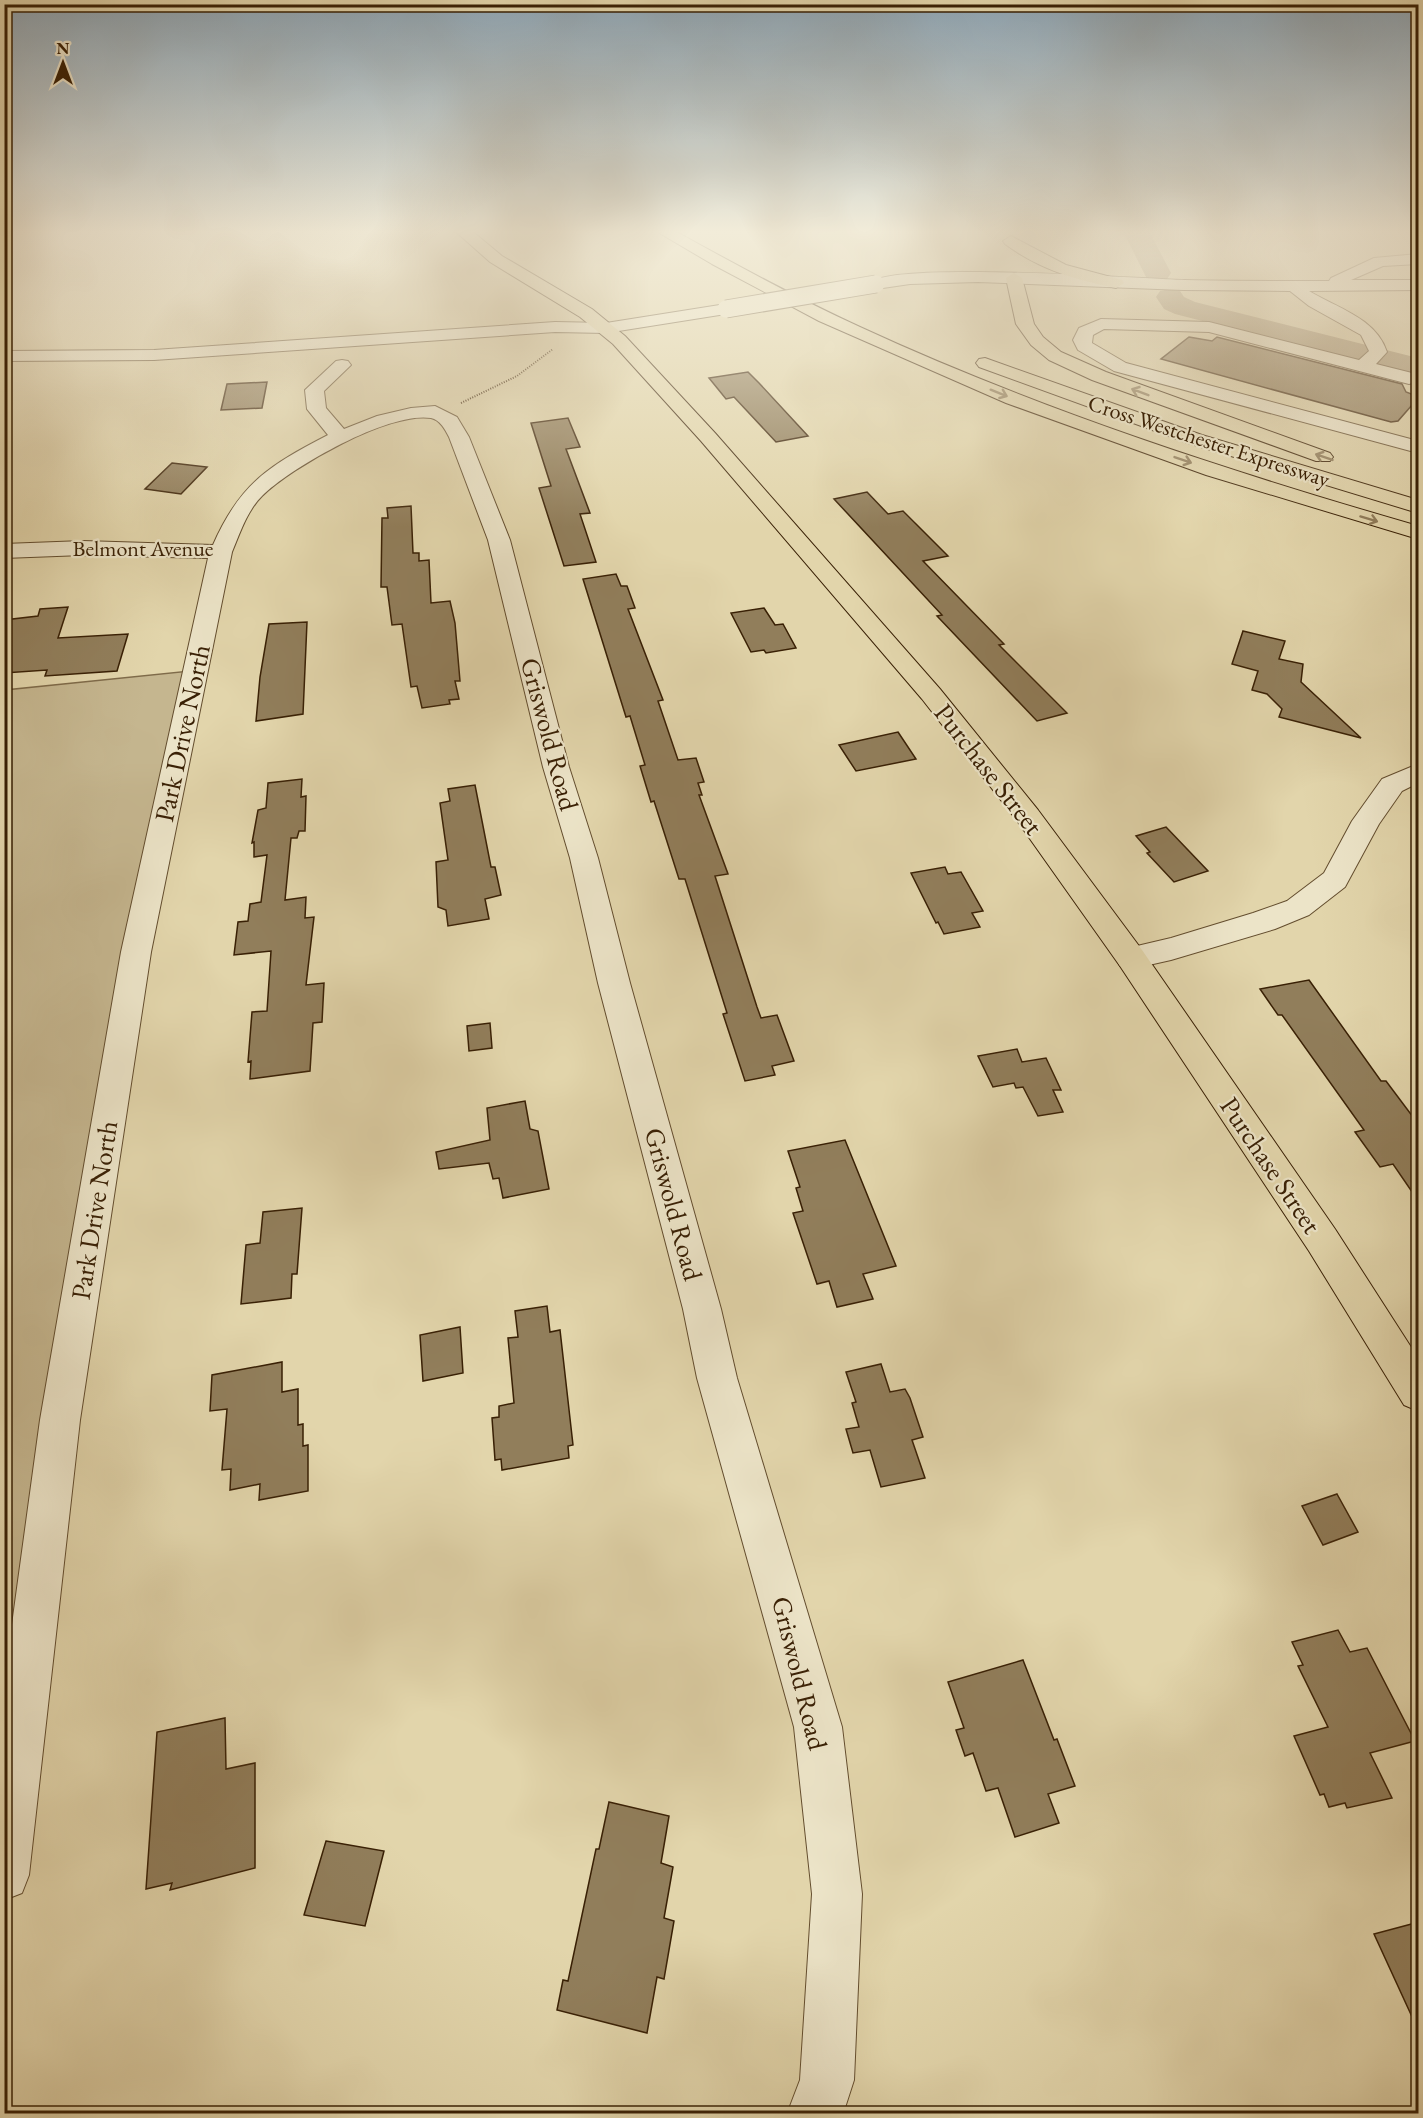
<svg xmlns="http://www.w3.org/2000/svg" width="1423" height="2118" font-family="'EB Garamond',serif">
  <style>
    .green { fill: #c5b68f; stroke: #7f6b4a; stroke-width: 1.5 }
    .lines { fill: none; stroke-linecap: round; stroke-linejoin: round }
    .river { fill: #a99773; fill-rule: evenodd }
    .building { fill: #917e5b; stroke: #392005; stroke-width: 1.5 }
    .minor-casing { stroke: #634d2e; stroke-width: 2 }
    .major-casing { stroke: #392005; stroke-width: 2 }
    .highway-casing { stroke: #392005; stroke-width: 2 }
    .path { stroke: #392005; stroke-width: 2; stroke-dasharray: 1 1.5; stroke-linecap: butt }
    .minor { fill: #ece4c8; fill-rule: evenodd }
    .major { fill: #e2d5ab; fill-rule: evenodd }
    .highway { fill: #e2d5ab; fill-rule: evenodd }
    .minor-bridge-casing { stroke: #634d2e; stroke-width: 19; stroke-linecap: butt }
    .minor-bridge { stroke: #ece4c8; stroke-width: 17 }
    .oneway { stroke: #8e7a58 }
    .labels { text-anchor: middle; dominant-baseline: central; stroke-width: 4.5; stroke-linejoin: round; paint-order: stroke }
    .far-street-label { font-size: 22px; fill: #392005; stroke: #ece4c8 }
    .street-label { font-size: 27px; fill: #392005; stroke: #ece4c8 }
  </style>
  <rect width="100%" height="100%" fill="#e2d5ab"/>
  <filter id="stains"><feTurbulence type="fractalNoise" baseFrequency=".00333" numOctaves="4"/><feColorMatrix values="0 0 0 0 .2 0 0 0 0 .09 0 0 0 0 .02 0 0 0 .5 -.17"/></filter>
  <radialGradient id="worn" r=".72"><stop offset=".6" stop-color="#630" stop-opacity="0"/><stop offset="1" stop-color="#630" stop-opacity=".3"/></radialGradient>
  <polygon class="green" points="190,671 5,1775 5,690"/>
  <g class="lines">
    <g class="river">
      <polygon points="1123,231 1149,231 1171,273 1167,279 1157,281 1147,279"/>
      <polygon points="1170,289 1180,291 1184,297 1195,302 1418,358 1418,376 1175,314 1164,309 1156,297 1160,291"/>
    </g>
  </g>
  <g class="building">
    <polygon points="1189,337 1212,341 1217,337 1402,384 1406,392 1419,397 1398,421 1391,422 1161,359"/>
    <polygon points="748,372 759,383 808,436 776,442 734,397 726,399 709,378"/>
    <polygon points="267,382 262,408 221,410 227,384"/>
    <polygon points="568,418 580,447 566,449 590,513 580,514 596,562 564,566 539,488 551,486 531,423"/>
    <polygon points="172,463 207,467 181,494 145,489"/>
    <polygon points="867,492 888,514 903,511 948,556 923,561 1004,644 999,645 1067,713 1037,721 937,616 942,615 834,499"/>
    <polygon points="411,506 413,553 419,553 419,561 429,560 431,603 450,601 455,623 460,681 455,681 459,699 449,700 450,704 422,708 417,686 411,687 402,624 392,625 387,587 381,587 382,518 388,518 387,508"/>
    <polygon points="616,574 621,586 627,586 635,608 628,609 663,700 658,701 678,760 696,758 704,782 698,783 702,795 699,795 728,874 715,876 757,1007 761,1018 777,1015 794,1061 772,1066 775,1075 745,1081 723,1014 727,1013 685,879 679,879 654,801 651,802 640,766 645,765 630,716 626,717 583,579"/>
    <polygon points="68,607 58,638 128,634 117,671 45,676 47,670 4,673 4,620 38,616 40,609"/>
    <polygon points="764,608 775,625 783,624 796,648 766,653 764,650 751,652 731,613"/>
    <polygon points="307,622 303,714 256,721 260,677 269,624"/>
    <polygon points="1243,631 1285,641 1279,659 1303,664 1301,682 1361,738 1279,717 1282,709 1267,694 1252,690 1258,671 1232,664"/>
    <polygon points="898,732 916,759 856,771 839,745"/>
    <polygon points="302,779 301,797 306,796 305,831 299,831 297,838 291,838 285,900 306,897 305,918 314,917 306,985 324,983 322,1022 313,1023 310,1071 250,1079 251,1061 248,1062 252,1012 267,1011 271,951 234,955 238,922 248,921 250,904 261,902 267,855 254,857 254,842 252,843 258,810 266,808 268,783"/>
    <polygon points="475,785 491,867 495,867 501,895 485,899 489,919 448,926 446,910 438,907 436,862 448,860 440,803 450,801 448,789"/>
    <polygon points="1166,827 1208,871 1174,882 1147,853 1150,852 1136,836"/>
    <polygon points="945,867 948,874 961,872 983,911 972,913 980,927 944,934 938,922 936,923 911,873"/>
    <polygon points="1309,980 1381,1081 1386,1081 1419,1125 1419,1202 1393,1164 1380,1167 1355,1132 1364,1130 1282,1015 1278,1015 1260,989"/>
    <polygon points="490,1023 492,1048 469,1051 467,1026"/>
    <polygon points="1017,1049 1022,1062 1046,1058 1061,1090 1053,1090 1063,1112 1038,1116 1023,1087 1016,1088 1014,1083 993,1087 978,1056"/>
    <polygon points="525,1101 530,1129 538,1131 549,1189 503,1198 499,1178 493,1179 489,1163 439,1169 436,1152 490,1140 487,1108"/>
    <polygon points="845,1140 896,1266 863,1274 873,1299 837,1307 829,1281 817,1284 793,1213 803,1211 796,1188 800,1187 788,1151"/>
    <polygon points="302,1208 297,1274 292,1274 291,1298 241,1304 246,1245 260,1243 263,1212"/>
    <polygon points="547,1306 550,1332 560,1330 573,1445 568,1446 569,1458 502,1470 501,1459 495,1460 492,1418 499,1417 499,1406 514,1403 508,1338 518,1337 515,1311"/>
    <polygon points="460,1327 463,1373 423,1381 420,1335"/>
    <polygon points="282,1362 282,1392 298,1389 298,1425 303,1424 303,1446 308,1445 308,1491 259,1500 260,1484 230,1490 231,1469 222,1470 227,1409 210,1411 212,1375"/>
    <polygon points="881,1364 890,1392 905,1389 910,1398 923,1437 912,1440 925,1478 881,1487 870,1450 853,1453 846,1429 859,1427 852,1403 856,1402 846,1372"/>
    <polygon points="1337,1494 1358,1532 1323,1545 1302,1506"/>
    <polygon points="1338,1630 1350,1652 1367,1648 1415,1741 1370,1753 1392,1798 1347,1808 1345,1803 1329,1807 1324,1794 1320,1795 1294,1736 1328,1727 1298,1666 1303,1665 1292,1642"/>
    <polygon points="1023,1660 1054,1740 1057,1739 1075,1786 1048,1794 1059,1823 1015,1837 998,1788 986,1791 973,1753 965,1756 956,1730 964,1728 948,1682"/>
    <polygon points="225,1718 226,1769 255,1763 255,1868 170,1890 172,1883 146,1889 157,1732"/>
    <polygon points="609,1802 669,1816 661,1863 673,1867 664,1918 674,1921 664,1979 657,1977 647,2033 557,2010 563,1980 568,1981 596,1849 599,1849"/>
    <polygon points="326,1841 384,1851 365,1926 304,1915"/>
    <polygon points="1419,1922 1419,2032 1374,1934"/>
  </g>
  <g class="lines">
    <g class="minor-casing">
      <g id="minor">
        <path d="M 1418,254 L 1418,264 L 1383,266 L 1351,280 L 1418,280 L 1418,290 L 1309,291 C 1337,308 1376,318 1387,352 L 1376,364 L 1416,374 L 1418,378 L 1416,382 L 1409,384 L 1209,332 L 1104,329 L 1093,335 L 1092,343 L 1126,363 L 1418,441 L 1418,453 L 1114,371 L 1078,350 L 1073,340 L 1079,328 L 1101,319 L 1209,322 L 1359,360 L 1369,351 L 1361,335 L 1309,306 L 1290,291 L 1183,290 L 978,282 L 910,284 L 876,289 L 868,284 C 886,260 1141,279 1184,280 C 1232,281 1281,281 1329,281 L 1331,278 L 1374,258 Z"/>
        <polygon points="726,304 732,305 735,309 732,313 606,333 555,332 154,360 4,361 4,351 154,350 555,322 606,323"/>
        <path d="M 342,360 L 348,361 L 351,365 L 324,391 L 326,408 L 344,429 L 377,416 L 411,408 L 435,406 L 457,417 L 469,437 L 510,540 L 569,767 L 598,858 L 630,983 L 721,1309 L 737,1378 L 842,1727 L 862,1894 L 854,2080 L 843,2114 L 787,2114 L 800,2080 L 812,1894 L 794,1727 L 697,1378 L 683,1309 L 598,983 L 570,858 L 543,767 L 488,540 L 449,437 C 445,429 440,420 431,418 C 390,411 291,467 262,496 C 247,511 240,533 232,552 L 151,952 L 80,1420 L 29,1875 L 22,1893 L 4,1900 L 4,1683 L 40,1420 L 121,952 L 208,558 L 83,555 L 4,558 L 4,544 L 83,541 L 213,545 C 240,483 270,465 328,435 L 307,409 L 305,390 L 336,361 Z"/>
        <polygon points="1418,764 1418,783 1402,791 1379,824 1345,887 1309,915 1275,929 1171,960 1131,969 1120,966 1116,958 1120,950 1171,938 1253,913 1287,901 1324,873 1352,821 1382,779"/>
      </g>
    </g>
    <g class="major-casing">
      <g id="major">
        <polygon points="455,231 472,231 502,256 592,309 625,336 715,433 940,689 1038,810 1142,950 1335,1229 1418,1358 1418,1411 1404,1405 1309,1251 1120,966 1018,822 922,699 701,441 613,344 580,317 490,262"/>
        <path d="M 1011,236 L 1066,265 L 1122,280 L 1124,283 L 1116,288 C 1075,280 1039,269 1005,244 L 1003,241 Z"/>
      </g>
    </g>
    <g class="highway-casing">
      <g id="highway">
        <path d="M 656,231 L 675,231 C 736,265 797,298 860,327 C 1040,410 1228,471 1418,526 L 1418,539 L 1206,475 L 1006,403 L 819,321 L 712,264 Z"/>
        <polygon points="1014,273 1022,278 1034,324 1043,337 1061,352 1106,372 1330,453 1333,457 1330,461 1316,461 1092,380 1049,360 1031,345 1016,324 1006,278"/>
        <polygon points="985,358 1202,435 1418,500 1418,513 1188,443 979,367 976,363 979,359"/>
      </g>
    </g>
    <polyline class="path" points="461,403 517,376 553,349"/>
    <use href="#minor" class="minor"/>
    <use href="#major" class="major"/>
    <use href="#highway" class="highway"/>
    <g class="minor-bridge-casing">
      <polyline id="minor-bridge" points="726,309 876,284"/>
    </g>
    <use href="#minor-bridge" class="minor-bridge"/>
  </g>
  <defs><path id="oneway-shaft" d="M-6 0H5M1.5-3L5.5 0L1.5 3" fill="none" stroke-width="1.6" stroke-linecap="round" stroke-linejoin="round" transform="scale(1.5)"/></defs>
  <g class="oneway">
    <use href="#oneway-shaft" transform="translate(1140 392) rotate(-159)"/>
    <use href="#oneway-shaft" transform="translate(999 393) rotate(22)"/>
    <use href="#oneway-shaft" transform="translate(1324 457) rotate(-161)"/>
    <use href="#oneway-shaft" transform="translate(1183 460) rotate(19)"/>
    <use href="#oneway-shaft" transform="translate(1369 519) rotate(17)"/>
  </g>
  <linearGradient id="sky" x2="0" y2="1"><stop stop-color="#8fa8b9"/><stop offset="0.44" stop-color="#f2ecd9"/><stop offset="1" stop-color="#f2ecd9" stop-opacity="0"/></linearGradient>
  <rect width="1423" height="527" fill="url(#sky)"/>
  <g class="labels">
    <g class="far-street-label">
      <text transform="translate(1209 441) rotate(18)">Cross Westchester Expressway</text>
      <text x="143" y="548">Belmont Avenue</text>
    </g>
    <g class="street-label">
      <text transform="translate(182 733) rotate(-78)">Park Drive North</text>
      <text transform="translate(550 734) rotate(75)">Griswold Road</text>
      <text transform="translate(989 769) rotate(52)">Purchase Street</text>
      <text transform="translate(1271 1165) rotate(56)">Purchase Street</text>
      <text transform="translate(674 1204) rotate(75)">Griswold Road</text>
      <text transform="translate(94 1210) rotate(-81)">Park Drive North</text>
      <text transform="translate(800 1673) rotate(76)">Griswold Road</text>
    </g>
  </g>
  <rect width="1423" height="2118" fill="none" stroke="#e2d5ab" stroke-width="24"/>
  <rect x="6" y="6" width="1411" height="2106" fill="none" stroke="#392005" stroke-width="3"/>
  <rect x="12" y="12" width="1399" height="2094" fill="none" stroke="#392005" stroke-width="1.5"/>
  <g transform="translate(63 63)" stroke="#ece4c8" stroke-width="4.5" paint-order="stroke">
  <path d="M0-4.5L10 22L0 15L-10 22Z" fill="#392005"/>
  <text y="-9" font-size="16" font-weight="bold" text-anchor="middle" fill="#392005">N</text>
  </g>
  <rect width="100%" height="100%" filter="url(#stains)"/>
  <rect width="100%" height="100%" fill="url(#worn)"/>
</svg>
